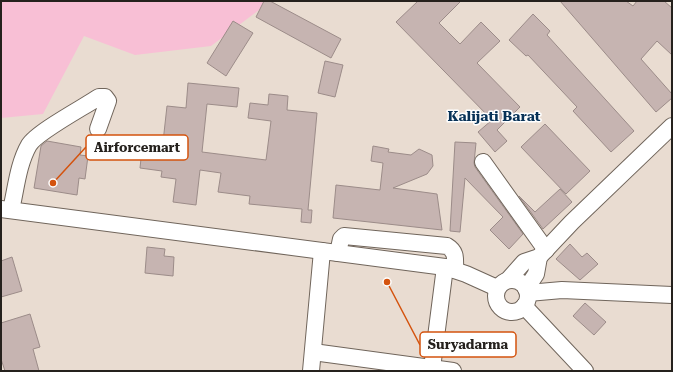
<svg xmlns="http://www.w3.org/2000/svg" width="673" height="372" font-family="'Roboto Serif',serif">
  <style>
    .green { fill: #f8bfd5 }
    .building { fill: #c6b4b1; stroke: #9c8c89 }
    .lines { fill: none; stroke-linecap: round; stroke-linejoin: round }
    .minor-casing { stroke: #70655b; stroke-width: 18 }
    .minor { stroke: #fff; stroke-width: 16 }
    .labels { text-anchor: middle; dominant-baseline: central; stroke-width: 3; stroke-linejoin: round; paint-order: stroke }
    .quarter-label { font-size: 14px; font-weight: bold; fill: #083257; stroke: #fff }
    .leader { fill: none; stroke: #d4530e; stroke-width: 1.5 }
    .callout-dot { fill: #d4530e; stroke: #fff; stroke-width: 1.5 }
    .callout { fill: #fff; stroke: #d4530e; stroke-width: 1.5 }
    .callout-label { font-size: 13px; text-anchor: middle; font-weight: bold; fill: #25211d }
  </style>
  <rect width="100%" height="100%" fill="#e9dcd1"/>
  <polygon class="green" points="1,1 271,1 211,46 135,55 84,36 43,114 1,118"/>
  <g class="building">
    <polygon points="264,1 270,1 341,39 331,58 256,17"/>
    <polygon points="418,1 461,1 439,23 460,44 481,22 500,41 477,63 520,107 497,130 507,141 495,152 478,132 492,120 396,22"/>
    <polygon points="560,1 626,1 633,6 637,1 664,1 672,8 672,55 657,41 641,59 672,94 672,98 656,112"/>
    <polygon points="533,14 550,31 547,35 634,131 611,152 573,111 577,107 528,55 526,56 509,40"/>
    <polygon points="233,21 253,33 226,76 207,63"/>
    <polygon points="325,61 343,65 335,97 318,93"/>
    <polygon points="188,83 239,88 237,107 207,104 202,152 266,160 271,121 248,118 250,103 268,105 269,94 288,96 287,110 317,113 308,210 312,210 311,223 301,222 302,209 249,204 250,196 218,192 221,173 200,170 196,205 173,202 176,179 161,177 162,171 140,168 143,140 163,142 167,106 186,108"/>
    <polygon points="545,124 590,171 566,194 521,147"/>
    <polygon points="47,141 81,147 80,155 88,156 85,179 79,178 77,195 34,188 41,146"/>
    <polygon points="455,142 476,143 474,163 475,167 523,234 509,249 490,230 503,217 465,178 460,232 450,231"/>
    <polygon points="373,146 389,149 388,152 411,155 419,149 432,155 433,166 427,174 393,188 437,194 442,230 333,218 336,185 380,190 383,163 371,161"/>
    <polygon points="560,189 572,202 543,229 519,196 535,212"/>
    <polygon points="570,244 582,257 587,253 598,264 580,280 556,259"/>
    <polygon points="147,247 165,249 164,256 174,257 173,276 145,273"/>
    <polygon points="12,257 22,291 1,297 1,261"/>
    <polygon points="585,303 606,322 594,335 573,316"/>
    <polygon points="30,314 40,347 33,349 39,371 5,371 1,359 1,323"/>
  </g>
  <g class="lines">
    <g class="minor-casing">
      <g id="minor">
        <polyline points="483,162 546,250"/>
        <polyline points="1,209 445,267 466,274 497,288"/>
        <path d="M 11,210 C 16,189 18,164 29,145 C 37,132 84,107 99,97 L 105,97 L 108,101 L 98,129"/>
        <path d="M 338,253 L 341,239 L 344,236 L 447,246 C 457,252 455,259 455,270"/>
        <circle cx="512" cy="296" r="16"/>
        <polyline points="508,280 524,262 539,257 572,222 672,126"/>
        <polyline points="526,289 536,274 539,257"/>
        <polyline points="528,293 562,290 672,295"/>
        <polyline points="524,306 585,371"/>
        <polyline points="313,352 453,371"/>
        <polyline points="432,368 445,267"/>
        <polyline points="311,371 322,251"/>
      </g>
    </g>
    <use href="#minor" class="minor"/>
  </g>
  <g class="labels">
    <g class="quarter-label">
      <text x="494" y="116">Kalijati Barat</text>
    </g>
  </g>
  <path class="leader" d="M53 183L86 147M387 282L420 345"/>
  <g class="callout-dot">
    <circle cx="53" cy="183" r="4"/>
    <circle cx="387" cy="282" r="4"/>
  </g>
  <g class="callout">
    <rect x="86" y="135" width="102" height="25" rx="4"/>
    <rect x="420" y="332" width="96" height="25" rx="4"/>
  </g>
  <g class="callout-label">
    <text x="137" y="152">Airforcemart</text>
    <text x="468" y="349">Suryadarma</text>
  </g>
  <rect width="673" height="372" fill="none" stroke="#25211d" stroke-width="4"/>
</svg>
